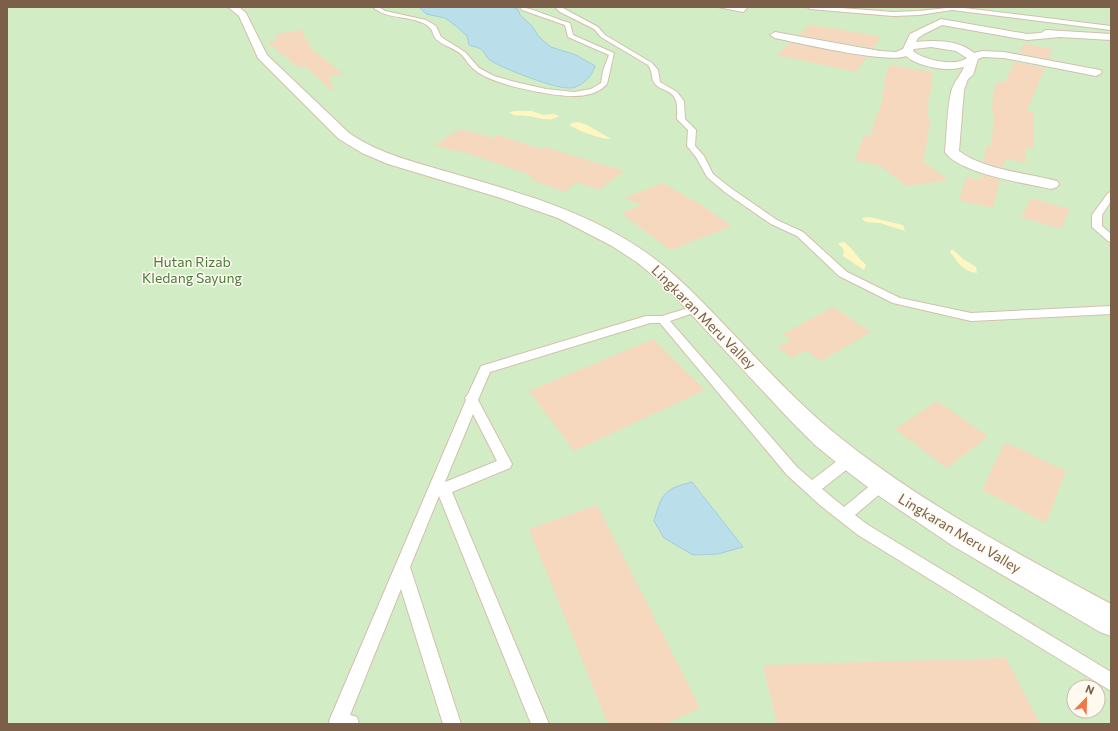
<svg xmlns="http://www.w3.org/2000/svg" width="1118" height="731" font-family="Commissioner,sans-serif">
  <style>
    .green { fill: #d2edc5; fill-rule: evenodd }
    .sand { fill: #fff6c1 }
    .water { fill: #badfea; stroke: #a0cedc }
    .building { fill: #f5d8be }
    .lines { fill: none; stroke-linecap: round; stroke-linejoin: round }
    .lane-casing { stroke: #d2c0ac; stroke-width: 2 }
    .street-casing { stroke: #d2c0ac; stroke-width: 2 }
    .lane { fill: #fff; fill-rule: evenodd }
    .street { fill: #fff; fill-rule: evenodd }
    .labels { text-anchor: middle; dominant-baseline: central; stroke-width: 3; stroke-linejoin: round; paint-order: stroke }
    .park-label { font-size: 14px; fill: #4b7b3d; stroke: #fffaf0 }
    .street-label { font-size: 14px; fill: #7b5f49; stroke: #fffaf0 }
  </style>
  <rect width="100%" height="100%" fill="#fef7e8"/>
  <path class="green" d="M 7,7 L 1111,7 L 1111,724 L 7,724 ZM 1074,687 L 1098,687 L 1098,711 L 1074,711 Z"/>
  <g class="sand">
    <path d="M 516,111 L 532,111 L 543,115 L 554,114 L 559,116 C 550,123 538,117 528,116 C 520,114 516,118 509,112 Z"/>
    <path d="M 578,122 L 587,125 L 611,139 C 601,139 578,131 569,125 L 573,123 Z"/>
    <polygon points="869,217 903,225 905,231 880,223 866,222 861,218"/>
    <path d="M 844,242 C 853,249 857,257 866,265 L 864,270 L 843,256 L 844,250 L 838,243 Z"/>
    <path d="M 952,249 L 963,259 L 976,267 L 977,273 C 962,271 959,263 950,252 Z"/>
  </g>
  <g class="water">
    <path d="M 419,7 L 512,7 L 518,9 L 520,15 L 532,26 L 539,37 L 551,47 L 576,55 L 595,66 C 592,76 584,85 572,88 C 557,90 505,69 491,61 C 486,58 485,52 481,49 C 478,47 473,47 469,45 L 467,36 L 456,26 L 445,18 L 426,14 Z"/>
    <path d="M 692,482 L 743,547 L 718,554 L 693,555 L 664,538 L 654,521 C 662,493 664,489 692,482 Z"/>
  </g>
  <g class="building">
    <polygon points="809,25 838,29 881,37 873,48 799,35"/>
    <polygon points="301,30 314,53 316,52 343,74 328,77 335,90 333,91 304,66 299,68 267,42 278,40 275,34"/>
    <polygon points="790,43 843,53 867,57 856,72 777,55"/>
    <polygon points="1024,44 1053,49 1049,59 1019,53"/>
    <polygon points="1015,62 1045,68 1027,111 1034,112 1034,149 1025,147 1025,163 1005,159 1003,168 984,162 986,145 991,146 994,114 992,114 993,91 998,81 1004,83"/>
    <polygon points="890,65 933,72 930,82 933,83 927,105 929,105 927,118 931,119 923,162 948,180 906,186 879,165 855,160 864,135 870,136 884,95 882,94 886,83 883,82"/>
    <polygon points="460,129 493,138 498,135 540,149 544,147 624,171 599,190 578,182 564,192 530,179 533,176 461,151 459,152 434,145"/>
    <polygon points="982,174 1000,180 993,208 959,200 966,177 981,180"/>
    <polygon points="663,183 703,206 732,226 670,250 621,213 642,205 624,198"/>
    <polygon points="1031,198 1070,209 1061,229 1021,217"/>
    <polygon points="833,307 871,332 821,361 806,350 792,358 777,347 791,340 783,334"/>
    <polygon points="653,339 705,390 574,451 529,391"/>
    <polygon points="937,401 988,436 947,468 895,429"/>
    <polygon points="1005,442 1066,471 1046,523 982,490"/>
    <polygon points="597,505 700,708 666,724 608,724 529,529"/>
    <polygon points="1006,658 1040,724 777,724 763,665"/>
  </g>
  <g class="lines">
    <g class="lane-casing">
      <g id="lane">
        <path d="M 373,7 L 379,7 L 385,11 L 426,20 L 436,26 L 441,37 L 465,52 L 479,68 L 494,76 L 515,82 L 546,89 L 574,92 L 591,89 L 601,83 L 603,71 L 609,55 L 568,37 L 565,25 L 522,10 L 520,7 C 529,7 558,20 570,23 L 573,35 L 614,53 L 607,84 C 599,93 586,96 574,96 C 551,96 492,85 475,70 C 469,66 466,59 461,54 C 454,48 444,46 437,40 C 431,34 435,30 425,24 C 409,15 387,20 373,7 Z"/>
        <path d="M 555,7 L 561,7 L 598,27 L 605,35 L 652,63 L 658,70 L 660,82 L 677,92 L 684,101 L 685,119 L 696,130 L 695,146 L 704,156 L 713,174 L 732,189 L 777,220 L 803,232 L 847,272 L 900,298 L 971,313 L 1111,306 L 1111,314 L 971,321 L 893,303 L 839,276 L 797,236 L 771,224 L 726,193 L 707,177 L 696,157 L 687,146 L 688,130 L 677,119 C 677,107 679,97 667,91 C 664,89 659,88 656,85 C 650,79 654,73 648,65 L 601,37 L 594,29 L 560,12 Z"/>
        <polygon points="718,7 742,8 748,7 743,12"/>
        <polygon points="807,7 828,7 893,12 919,11 956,7 1111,26 1111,30 952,10 919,15 893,16 810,9"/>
        <polygon points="1111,192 1111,201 1102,215 1102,226 1111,234 1111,242 1108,241 1092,227 1092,215 1108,193"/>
        <path d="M 698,305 L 702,306 L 703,308 L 702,310 L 670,321 L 797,467 L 812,480 L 845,455 L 850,453 L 855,455 L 857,459 L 855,463 L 822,489 L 844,507 L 877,480 L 882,478 L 887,480 L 889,484 L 887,488 L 855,515 L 868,525 L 1111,672 L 1111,691 L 858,535 L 821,506 L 787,475 L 660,323 L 650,323 L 490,372 L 478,400 L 512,464 L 510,468 L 452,492 L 549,724 L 531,724 L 439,496 L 410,567 L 461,724 L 443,724 L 401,589 L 350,715 L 357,717 L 359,724 L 330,724 L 329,721 L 466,400 L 465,398 L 468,394 L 481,366 L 646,316 L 662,316 ZM 473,414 L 497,461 L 445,482 Z"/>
      </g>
    </g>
    <g class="street-casing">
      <g id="street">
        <path d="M 228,7 L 239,7 L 246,13 L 267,55 L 349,133 C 381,155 418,163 455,174 C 513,191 573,207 625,239 C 660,259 687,286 715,315 C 753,354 790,396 832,431 C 917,501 1015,552 1111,604 L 1111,636 L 1100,632 L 953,546 L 882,498 L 848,472 L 815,445 L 790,420 L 663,284 L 638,263 L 612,246 L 558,218 L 501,198 L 388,164 L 362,153 L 339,139 L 258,58 L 239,16 Z"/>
        <path d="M 941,19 L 1027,34 L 1041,33 L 1046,30 L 1111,34 L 1111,40 L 1060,37 L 1027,40 L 942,25 L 924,34 L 918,38 L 916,42 C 935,40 959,40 974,53 L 982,51 L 1004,52 L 1100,70 L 1102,72 L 1100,74 L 1096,76 L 1004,58 L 983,57 L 978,59 L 973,75 L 968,79 L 964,90 L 959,151 C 984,170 1027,173 1057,181 L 1059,184 L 1057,187 L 1051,189 C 1025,183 960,174 945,152 C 947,134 947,105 952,89 C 955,80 961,75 964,67 C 947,72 919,67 906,56 C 888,64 799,43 775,38 L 770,35 L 775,32 L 880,51 L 896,52 L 903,49 L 910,34 ZM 931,47 L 956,51 L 967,58 C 955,67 923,60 913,51 L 914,49 Z"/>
      </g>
    </g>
    <use href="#lane" class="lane"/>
    <use href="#street" class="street"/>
  </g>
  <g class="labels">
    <g class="park-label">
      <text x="192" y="261">Hutan Rizab<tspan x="192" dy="16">Kledang Sayung</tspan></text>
    </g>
    <g class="street-label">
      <text transform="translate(704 317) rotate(45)">Lingkaran Meru Valley</text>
      <text transform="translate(960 533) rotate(31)">Lingkaran Meru Valley</text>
    </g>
  </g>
  <rect width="1118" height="731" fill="none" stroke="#7b5f49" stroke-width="16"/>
  <g transform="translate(1086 699) rotate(23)"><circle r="19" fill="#fffaf0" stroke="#cabcad"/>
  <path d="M0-3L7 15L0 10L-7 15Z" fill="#ef7846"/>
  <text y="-6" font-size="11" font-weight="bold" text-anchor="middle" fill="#7b5f49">N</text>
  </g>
</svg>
